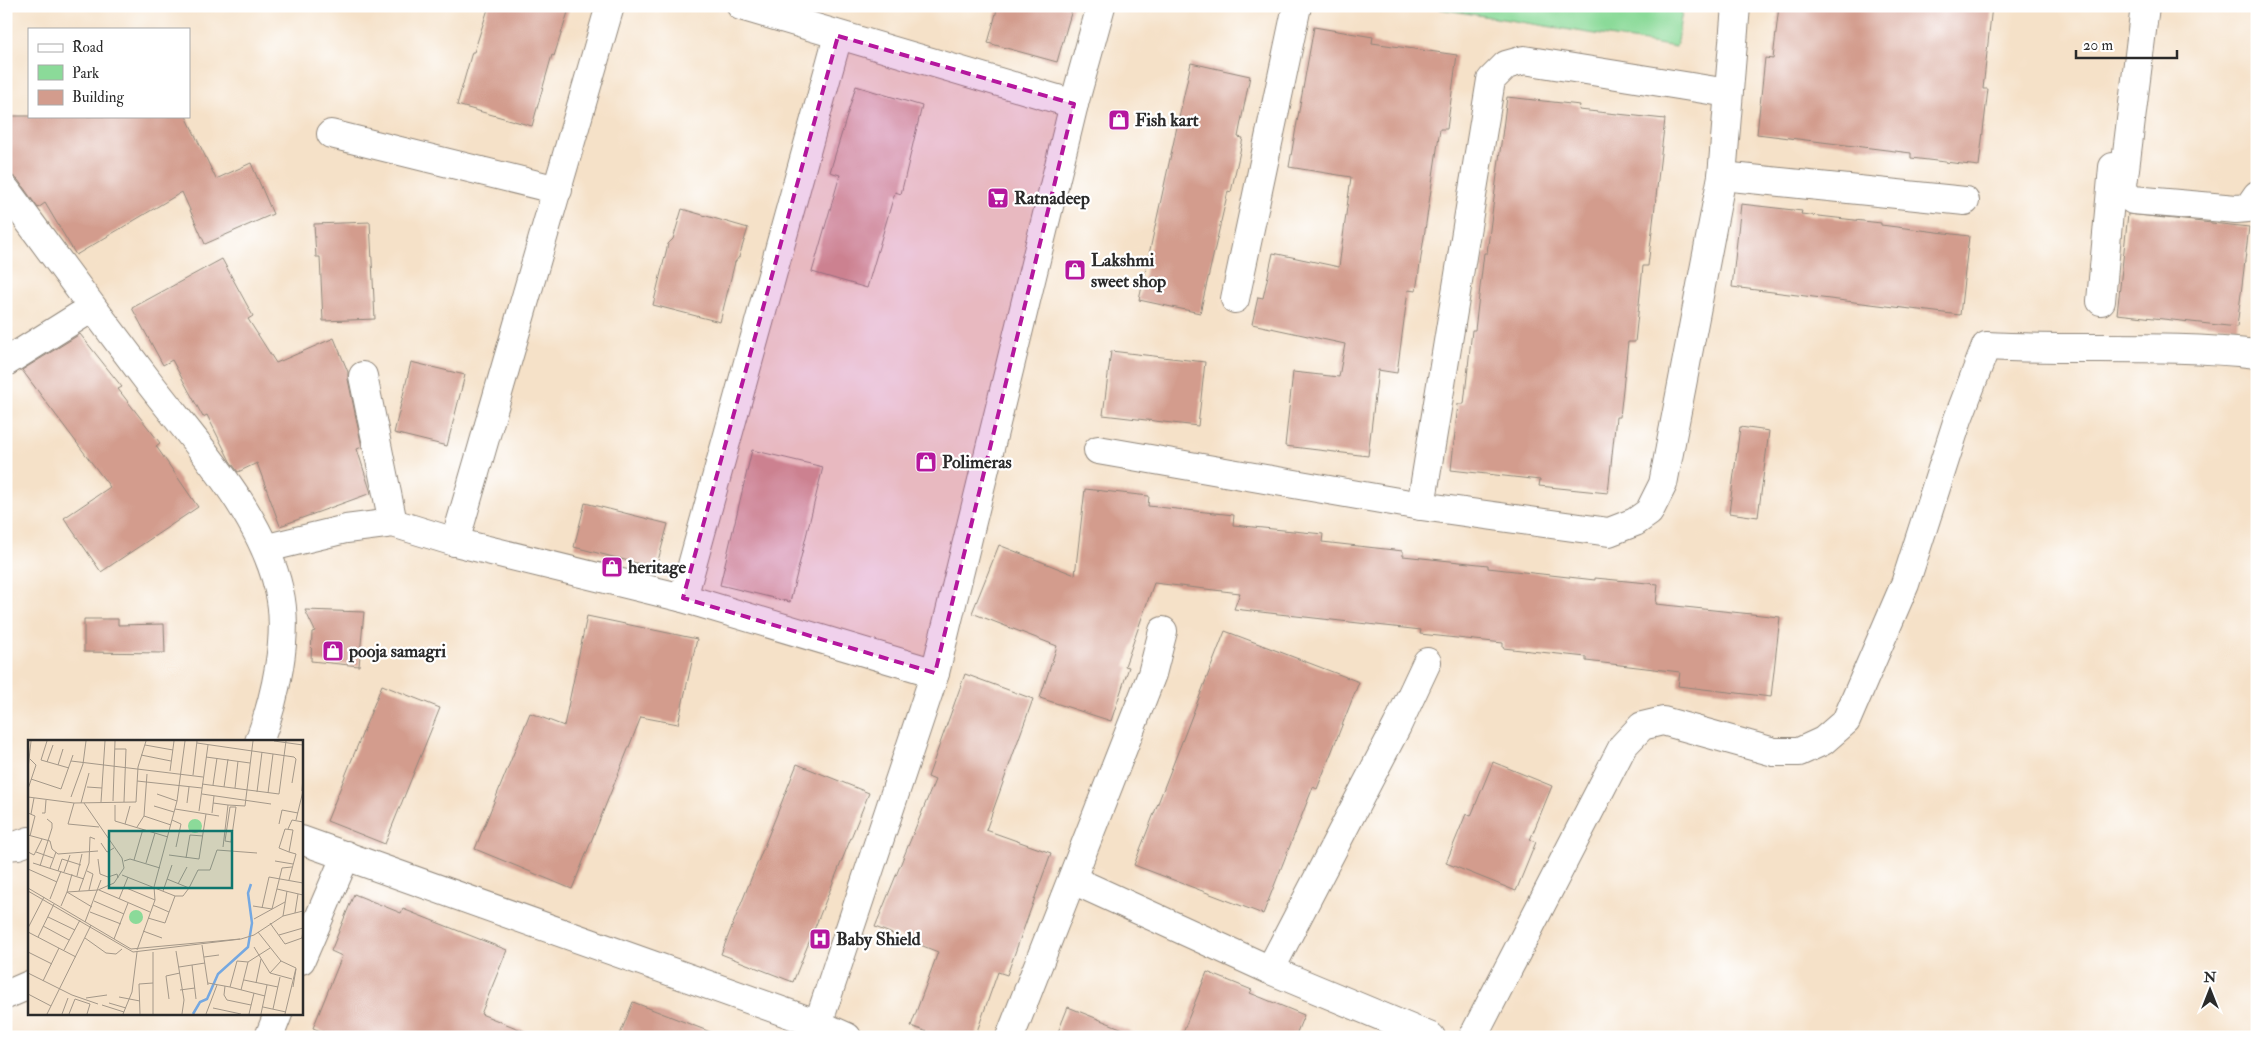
<svg xmlns="http://www.w3.org/2000/svg" width="2263" height="1043" font-family="'IM FELL Double Pica',serif">
  <style>
    .green { fill: #8bda99; stroke: #5b8262 }
    .building { fill: #d39c8d }
    .lines { fill: none; stroke-linecap: round; stroke-linejoin: round }
    .minor-casing { stroke: #90867a; stroke-width: 30 }
    .minor { stroke: #fff; stroke-width: 28 }
    .marked { fill: #b5179e; fill-opacity: 0.2; stroke: #b5179e; stroke-width: 4; stroke-dasharray: 10 6; stroke-linejoin: round }
    .labels { text-anchor: middle; dominant-baseline: central; stroke-width: 4.5; stroke-linejoin: round; paint-order: stroke }
    .poi-label { font-size: 18px; font-weight: bold; fill: #2b2b2b; stroke: #fff; text-anchor: start }
    .inset-river { fill: none; stroke: #75a8e1; stroke-width: 2.5 }
    .inset-road { fill: none; stroke: #a49889; stroke-width: 1 }
    .view { fill: #0f766e; fill-opacity: 0.15; stroke: #0f766e; stroke-width: 2.5 }
    .inset-edge { fill: none; stroke: #2b2b2b; stroke-width: 2.5 }
  </style>
  <rect width="100%" height="100%" fill="#fff"/>
  <filter id="ink" filterUnits="userSpaceOnUse"><feTurbulence type="fractalNoise" baseFrequency=".02" numOctaves="2"/><feDisplacementMap in="SourceGraphic" scale="10" xChannelSelector="R" yChannelSelector="G"/><feConvolveMatrix kernelMatrix="1 2 1 2 8 2 1 2 1" color-interpolation-filters="sRGB"/></filter>
  <filter id="wash" filterUnits="userSpaceOnUse"><feTurbulence type="fractalNoise" baseFrequency=".0096" numOctaves="4" result="noise"/><feDisplacementMap in="SourceGraphic" scale="20" xChannelSelector="R" yChannelSelector="G"/><feGaussianBlur stdDeviation="1.12" result="paint"/><feColorMatrix in="noise" values="0 0 0 0 0 0 0 0 0 0 0 0 0 0 0 0 0 1.4 0 .05"/><feComposite in="paint" operator="in"/></filter>
  <g filter="url(#wash)">
    <rect width="100%" height="100%" fill="#f5e1c8"/>
    <polygon class="green" points="1441,6 1683,6 1676,47 1440,9"/>
    <g id="blocks">
      <g class="building">
        <polygon points="489,6 570,6 554,56 552,55 532,126 457,105 472,52 474,52"/>
        <polygon points="998,6 1073,6 1057,62 988,43"/>
        <polygon points="1779,6 1992,6 1983,89 1988,89 1979,166 1911,158 1911,153 1757,134 1765,58 1773,59"/>
        <polygon points="1314,27 1373,37 1372,43 1457,55 1447,129 1440,129 1416,291 1408,290 1397,373 1378,370 1368,456 1285,446 1293,372 1339,377 1345,344 1252,324 1258,297 1263,298 1273,253 1339,267 1351,177 1289,167"/>
        <polygon points="1191,63 1250,76 1238,137 1243,138 1231,192 1228,191 1200,313 1139,300"/>
        <polygon points="856,86 922,106 901,194 895,192 867,288 812,272 840,175 830,172"/>
        <polygon points="1507,97 1580,105 1579,110 1665,119 1648,266 1643,266 1635,342 1628,342 1620,417 1616,417 1608,493 1539,486 1540,480 1451,470 1458,404 1464,404 1472,330 1475,330 1484,253 1487,253"/>
        <polygon points="6,116 186,116 216,179 251,163 273,214 205,244 182,192 76,255 45,203 38,208 18,180 13,176 6,175"/>
        <polygon points="1741,204 1802,211 1801,214 1881,223 1881,225 1969,236 1960,315 1732,287"/>
        <polygon points="682,209 748,228 739,257 735,262 720,322 653,305 668,244 673,239"/>
        <polygon points="2128,214 2249,227 2237,327 2117,314"/>
        <polygon points="370,222 375,319 323,321 320,257 316,257 314,224"/>
        <polygon points="222,259 253,316 248,319 276,363 334,338 348,372 348,379 362,447 357,449 371,493 280,526 257,463 238,472 230,461 207,415 203,417 172,360 163,365 132,308"/>
        <polygon points="80,334 122,387 118,389 160,443 156,446 198,507 101,572 64,518 110,487 22,370"/>
        <polygon points="1111,351 1205,362 1198,426 1103,415"/>
        <polygon points="411,362 465,375 447,446 394,433"/>
        <polygon points="1740,427 1769,431 1758,517 1729,513"/>
        <polygon points="752,450 823,467 790,602 720,585"/>
        <polygon points="1085,489 1149,496 1148,506 1234,515 1233,525 1323,534 1322,542 1403,551 1403,556 1488,565 1488,568 1595,580 1595,578 1658,584 1656,604 1780,617 1771,697 1678,686 1680,672 1586,661 1586,657 1503,648 1503,643 1420,634 1421,630 1234,609 1240,593 1154,583 1125,666 1129,667 1111,721 1040,698 1057,646 972,613 999,545 1075,575"/>
        <polygon points="585,503 668,524 656,568 574,547"/>
        <polygon points="305,610 364,612 359,666 311,661 312,632 315,631"/>
        <polygon points="587,616 697,639 678,724 641,717 572,889 475,849 530,713 564,726"/>
        <polygon points="84,619 118,619 118,625 164,624 165,653 84,652"/>
        <polygon points="1225,631 1359,682 1317,789 1313,787 1263,914 1134,865"/>
        <polygon points="965,674 1033,699 986,830 1051,853 1007,975 998,972 975,1037 941,1037 911,1026 938,952 875,927 935,780 928,777"/>
        <polygon points="382,685 440,708 385,844 327,821"/>
        <polygon points="1493,762 1552,786 1530,840 1536,842 1516,891 1446,863 1466,814 1471,816"/>
        <polygon points="797,764 869,793 793,982 721,954"/>
        <polygon points="354,894 401,913 403,909 507,950 481,1014 534,1035 533,1037 336,1037 313,1028 342,956 331,951"/>
        <polygon points="1207,972 1252,990 1250,993 1304,1015 1295,1037 1181,1037"/>
        <polygon points="633,1002 718,1035 717,1037 619,1037"/>
        <polygon points="1068,1007 1138,1035 1138,1037 1056,1037"/>
      </g>
    </g>
  </g>
  <g filter="url(#ink)">
    <use href="#blocks" fill-opacity="0" stroke="#90867a" stroke-width="1"/>
    <g class="lines">
      <g class="minor-casing">
        <g id="minor">
          <polyline points="741,6 1074,104"/>
          <polyline points="2145,6 2123,185 2125,194 2133,200 2236,209 2248,208 2257,195"/>
          <polyline points="331,134 558,190"/>
          <polyline points="1722,176 1965,201"/>
          <path d="M 6,190 C 53,254 100,318 148,381 C 196,444 261,512 279,590 C 290,635 275,699 259,742"/>
          <polyline points="1235,299 1297,6"/>
          <polyline points="2101,301 2113,167"/>
          <polyline points="6,362 92,308"/>
          <polyline points="363,376 393,523"/>
          <polyline points="1098,450 1421,506 1609,532 1635,522 1649,512 1663,484 1722,176 1736,6"/>
          <polyline points="1421,506 1491,80 1506,65 1524,60 1728,93"/>
          <polyline points="455,542 610,6"/>
          <polyline points="267,548 346,529 393,523 455,542 683,598 935,673"/>
          <polyline points="683,598 838,36"/>
          <polyline points="301,840 818,1024 847,1037"/>
          <polyline points="6,846 18,845 29,841"/>
          <polyline points="1073,880 1270,970 1431,1037"/>
          <polyline points="301,960 346,855"/>
          <polyline points="1270,970 1397,726 1427,662"/>
          <polyline points="6,995 29,985"/>
          <polyline points="269,1037 278,1014"/>
          <polyline points="822,1037 818,1024 935,673 1074,104 1101,6"/>
          <polyline points="1010,1037 1152,674 1163,631"/>
          <path d="M 1473,1037 L 1623,746 L 1642,726 L 1663,721 L 1774,752 L 1799,752 L 1823,741 L 1846,721 L 1905,584 L 1958,419 L 1986,346 C 2076,351 2167,344 2257,354"/>
        </g>
      </g>
      <use href="#minor" class="minor"/>
    </g>
  </g>
  <path class="marked" d="M 838,36 L 1074,104 L 935,673 L 683,598 Z"/>
  <defs>
    <g id="shop-square" transform="scale(1.125)"><rect x="-9" y="-9" width="18" height="18" rx="4" fill="#b5179e" stroke="#fff"/><path d="M-5-2.5h2.3a2.7 3.5 0 0 1 5.4 0H5L5.5 6h-11ZM-1.5-2.5h3a1.5 2.3 0 0 0-3 0Z" fill="#fff"/></g>
    <g id="supermarket-square" transform="scale(1.125)"><rect x="-9" y="-9" width="18" height="18" rx="4" fill="#b5179e" stroke="#fff"/><path d="M-6-5.5h2.5l.6 2H6L4.5 2H-2.5L-4.4-4H-6ZM-1.5 3.2a1.3 1.3 0 1 0 .1 0ZM3 3.2a1.3 1.3 0 1 0 .1 0Z" fill="#fff"/></g>
    <g id="hospital-square" transform="scale(1.125)"><rect x="-9" y="-9" width="18" height="18" rx="4" fill="#b5179e" stroke="#fff"/><path d="M-5-5h3v3.5h4V-5h3V5h-3V1.5h-4V5h-3Z" fill="#fff"/></g>
  </defs>
  <g fill-rule="evenodd">
    <use href="#shop-square" x="1119" y="120"/>
    <use href="#supermarket-square" x="998" y="198"/>
    <use href="#shop-square" x="1075" y="270"/>
    <use href="#shop-square" x="926" y="462"/>
    <use href="#shop-square" x="612" y="567"/>
    <use href="#shop-square" x="333" y="651"/>
    <use href="#hospital-square" x="820" y="939"/>
  </g>
  <g class="labels">
    <g class="poi-label">
      <text x="1135" y="120">Fish kart</text>
      <text x="1014" y="198">Ratnadeep</text>
      <text x="1091" y="260">Lakshmi<tspan x="1091" dy="21">sweet shop</tspan></text>
      <text x="942" y="462">Polimeras</text>
      <text x="628" y="567">heritage</text>
      <text x="349" y="651">pooja samagri</text>
      <text x="836" y="939">Baby Shield</text>
    </g>
  </g>
  <g transform="translate(28 740)">
    <rect width="275" height="275" fill="#f5e1c8"/>
    <path d="M160 86a7 7 0 1 1 14 0a7 7 0 1 1-14 0ZM101 177a7 7 0 1 1 14 0a7 7 0 1 1-14 0Z" fill="#8bda99"/>
    <path class="inset-river" d="M 165,274 L 172,262 L 179,259 L 190,234 L 220,207 L 224,183 L 220,153 L 223,144"/>
    <path class="inset-road" d="M 19,1 L 13,20 L 41,28M 246,1 L 275,5M 169,3 L 266,17 L 268,19 L 264,43M 117,5 L 145,10M 87,9 L 98,9 L 96,62M 113,15 L 143,21M 178,17 L 222,23M 43,21 L 175,37M 19,22 L 25,5M 30,25 L 35,9M 0,29 L 3,1M 142,31 L 146,1M 165,35 L 169,1M 3,39 L 33,49 L 45,15M 109,41 L 174,48M 174,44 L 251,54 L 258,1M 185,45 L 189,18M 59,47 L 74,48M 196,47 L 200,19M 207,48 L 210,21M 0,49 L 8,25 L 2,19M 274,51 L 275,35M 229,52 L 234,12M 240,53 L 245,14M 129,54 L 149,61M 174,54 L 243,64M 0,57 L 46,63 L 108,62 L 110,27 L 118,1M 43,57 L 55,24 L 58,1M 85,61 L 87,1M 73,62 L 77,1M 46,63 L 40,84 L 71,87M 53,63 L 61,33M 159,63 L 161,47M 185,63 L 200,65M 87,65 L 87,81 L 140,97M 126,66 L 146,72M 202,67 L 208,67 L 203,102 L 197,101 ZM 147,69 L 191,76M 171,71 L 180,5M 0,73 L 7,76 L 2,96M 14,73 L 17,73 L 18,60M 184,73 L 186,56M 3,74 L 6,58M 116,76 L 143,85M 144,80 L 153,84 L 148,107M 268,80 L 275,51M 97,84 L 102,66M 251,84 L 254,70 L 270,73M 109,87 L 116,76 L 119,34M 257,89 L 265,90 L 261,112 L 251,108 ZM 260,89 L 264,80 L 275,82M 0,95 L 22,101 L 24,109 L 30,114 L 70,111M 73,103 L 79,112 L 86,108M 195,107 L 200,65 L 217,66 L 225,1M 0,112 L 6,115 L 14,99M 8,112 L 25,118M 141,115 L 171,119 L 178,74M 158,118 L 162,95 L 175,96M 70,119 L 72,134 L 80,137 L 89,134 L 90,138M 106,120 L 115,89M 96,121 L 102,119 L 132,128M 247,121 L 265,124M 5,123 L 56,139M 118,123 L 127,93M 12,126 L 24,88 L 24,83 L 19,79M 22,128 L 28,112M 0,129 L 29,142M 30,131 L 34,119 L 53,125M 59,131 L 65,134 L 61,150M 36,132 L 42,115M 44,134 L 39,152 L 64,167M 94,135 L 147,156 L 137,183 L 120,178M 49,136 L 54,114M 139,139 L 161,148 L 170,130 L 182,130 L 189,110 L 229,113M 261,140 L 268,114 L 261,112M 150,144 L 159,127M 96,147 L 127,160M 0,148 L 103,209 L 212,199M 249,149 L 275,155M 71,150 L 122,172M 0,151 L 105,212 L 213,199 L 226,195 L 255,176 L 275,171M 51,151 L 61,123 L 62,97 L 67,99M 135,151 L 144,125M 147,156 L 155,156 L 161,148M 22,159 L 33,131M 91,159 L 100,137M 66,161 L 96,174M 125,165 L 141,172M 33,166 L 39,152 L 70,150 L 86,143 L 96,128 L 94,118 L 56,63M 225,166 L 244,169 L 254,128 L 264,127M 234,168 L 241,137 L 275,143M 62,172 L 93,184M 267,173 L 270,154M 255,176 L 259,151M 20,177 L 47,190M 226,179 L 257,162M 57,182 L 73,140M 242,183 L 257,204 L 274,198 L 275,190M 15,186 L 41,200M 0,188 L 16,157M 115,191 L 134,198M 0,192 L 48,217M 230,192 L 253,221 L 268,228M 251,195 L 275,188M 10,197 L 26,164M 57,198 L 78,213 L 88,214 L 94,209M 86,199 L 100,163M 174,205 L 180,245M 226,207 L 242,233 L 264,239M 36,210 L 52,180M 109,210 L 127,160 L 126,147 L 149,61 L 157,1M 148,211 L 156,260 L 154,274M 0,212 L 24,224M 125,212 L 125,274M 176,217 L 191,215M 220,222 L 209,221 L 202,247 L 237,256M 164,225 L 168,259M 151,227 L 177,223M 0,233 L 44,255 L 70,264M 242,233 L 253,221M 216,240 L 250,247M 15,241 L 31,208M 180,243 L 202,247M 228,243 L 233,219M 197,246 L 196,255 L 199,260 L 223,265M 265,247 L 268,229M 152,250 L 167,248M 213,250 L 220,222 L 242,208M 0,254 L 23,266M 91,257 L 112,261M 58,258 L 79,255M 141,259 L 138,236 L 152,233M 81,263 L 98,268M 74,265 L 96,272M 235,267 L 258,272M 185,268 L 213,274M 245,269 L 252,237M 19,274 L 63,185M 34,274 L 40,258M 41,274 L 47,259 L 62,264 L 59,274M 95,274 L 104,252 L 109,212M 112,274 L 111,244 L 125,243M 178,274 L 189,245M 221,274 L 226,253M 233,274 L 239,245M 257,274 L 268,228"/>
    <path class="view" d="M 81,91 L 204,91 L 204,148 L 81,148 Z"/>
    <rect width="275" height="275" class="inset-edge"/>
  </g>
  <rect width="2263" height="1043" fill="none" stroke="#fff" stroke-width="25"/>
  <rect x="28" y="28" width="162" height="90" fill="#ffffff" stroke="#aaaaaa"/>
  <rect x="38" y="44" width="25" height="8" fill="#ffffff" stroke="#aaaaaa"/>
  <text x="72" y="52" font-size="15" fill="#2b2b2b">Road</text>
  <rect x="38" y="65" width="25" height="15" fill="#8bda99" stroke="#aaaaaa"/>
  <text x="72" y="78" font-size="15" fill="#2b2b2b">Park</text>
  <rect x="38" y="90" width="25" height="15" fill="#d39c8d" stroke="#aaaaaa"/>
  <text x="72" y="102" font-size="15" fill="#2b2b2b">Building</text>
  <g transform="translate(2210 990)" stroke="#ffffff" stroke-width="4" paint-order="stroke">
  <path d="M0-4L9 19L0 12L-9 19Z" fill="#2b2b2b"/>
  <text y="-8" font-size="14" font-weight="bold" text-anchor="middle" fill="#2b2b2b">N</text>
  </g>
  <path d="M2076 50v8h101v-8" fill="none" stroke="#2b2b2b" stroke-width="2.5"/>
  <text x="2083" y="50" font-size="15" fill="#2b2b2b" stroke="#ffffff" stroke-width="4" paint-order="stroke">20 m</text>
</svg>
